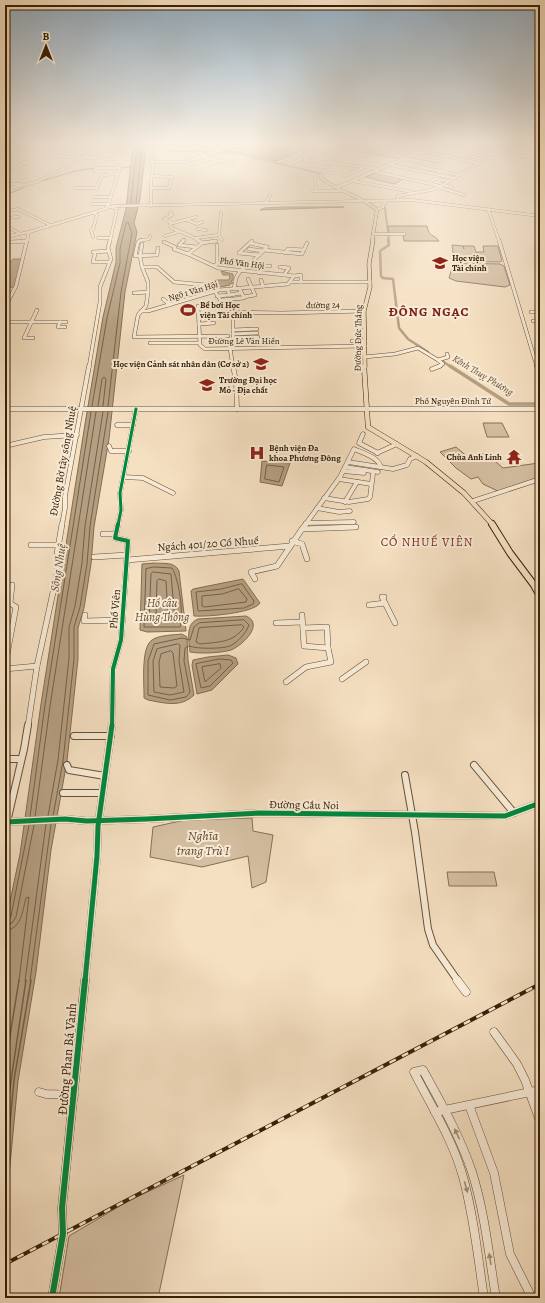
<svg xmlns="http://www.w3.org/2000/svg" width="545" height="1303" font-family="Alegreya,serif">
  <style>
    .green { fill: #d5bfa2; stroke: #867054 }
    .water { fill: #b59f82; stroke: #836c50 }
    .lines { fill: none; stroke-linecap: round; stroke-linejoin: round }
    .shore-far1 { stroke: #766044; stroke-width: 1 }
    .shore { stroke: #766044; stroke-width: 1.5 }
    .stream { stroke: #836c50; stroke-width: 1 }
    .canal-far2 { stroke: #b59f82; stroke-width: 2 }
    .canal-far1 { stroke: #b59f82; stroke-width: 2.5 }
    .canal { stroke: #b59f82; stroke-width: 3.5 }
    .minor-far5-casing { stroke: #675035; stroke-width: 3 }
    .minor-far4-casing { stroke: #675035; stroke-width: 4 }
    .minor-far3-casing { stroke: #675035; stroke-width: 5 }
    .minor-far2-casing { stroke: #675035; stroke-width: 6 }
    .minor-far1-casing { stroke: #675035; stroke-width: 8 }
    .minor-casing { stroke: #675035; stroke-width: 9 }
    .major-far3-casing { stroke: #382006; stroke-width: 3.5 }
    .major-far2-casing { stroke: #382006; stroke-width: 4.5 }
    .major-far1-casing { stroke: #382006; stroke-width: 5.5 }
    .major-casing { stroke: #382006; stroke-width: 8 }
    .minor-far5 { stroke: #f8ebd7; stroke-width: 2.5 }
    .minor-far4 { stroke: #f8ebd7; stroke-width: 3 }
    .minor-far3 { stroke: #f8ebd7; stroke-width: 4 }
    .minor-far2 { stroke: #f8ebd7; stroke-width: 5 }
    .minor-far1 { stroke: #f8ebd7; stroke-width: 6 }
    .minor { stroke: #f8ebd7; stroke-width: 8 }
    .major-far3 { stroke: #f5e0c2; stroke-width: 3 }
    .major-far2 { stroke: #f5e0c2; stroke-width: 3.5 }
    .major-far1 { stroke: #f5e0c2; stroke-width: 4.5 }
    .major { stroke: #f5e0c2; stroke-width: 6 }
    .rail-casing { stroke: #382006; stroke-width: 4 }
    .rail { stroke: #f8ebd7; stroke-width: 2.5; stroke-dasharray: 7; stroke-linecap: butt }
    .cycleway-far3-casing { stroke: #f8ebd7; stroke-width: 5 }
    .cycleway-far2-casing { stroke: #f8ebd7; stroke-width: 6 }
    .cycleway-far1-casing { stroke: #f8ebd7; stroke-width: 8 }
    .cycleway-casing { stroke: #f8ebd7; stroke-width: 8 }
    .cycleway-far3 { stroke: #00873e; stroke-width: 3 }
    .cycleway-far2 { stroke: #00873e; stroke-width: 4 }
    .cycleway-far1 { stroke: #00873e; stroke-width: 5 }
    .cycleway { stroke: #00873e; stroke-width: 6 }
    .oneway { fill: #a29079 }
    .labels { text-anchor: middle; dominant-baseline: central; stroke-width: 4; stroke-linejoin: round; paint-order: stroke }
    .far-poi-label { font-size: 9px; font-weight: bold; fill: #382006; stroke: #f8ebd7; text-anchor: start }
    .far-street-label { font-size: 9px; fill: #382006; stroke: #f8ebd7 }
    .far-water-label { font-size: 10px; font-style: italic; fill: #644c31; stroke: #f8ebd7 }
    .street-label { font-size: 11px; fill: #382006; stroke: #f8ebd7 }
    .neighbourhood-label { font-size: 12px; letter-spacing: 1px; fill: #7a1f14; stroke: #f8ebd7 }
    .water-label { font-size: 12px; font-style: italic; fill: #644c31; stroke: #f8ebd7 }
    .far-district-label { font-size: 13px; font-weight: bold; letter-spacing: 1px; fill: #7a1f14; stroke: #f8ebd7 }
    .near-park-label { font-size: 13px; font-style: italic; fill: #5f482d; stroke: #f8ebd7 }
    .near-street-label { font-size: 13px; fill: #382006; stroke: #f8ebd7 }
  </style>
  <rect width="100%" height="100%" fill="#f5e0c2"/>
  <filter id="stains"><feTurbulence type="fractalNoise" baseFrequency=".005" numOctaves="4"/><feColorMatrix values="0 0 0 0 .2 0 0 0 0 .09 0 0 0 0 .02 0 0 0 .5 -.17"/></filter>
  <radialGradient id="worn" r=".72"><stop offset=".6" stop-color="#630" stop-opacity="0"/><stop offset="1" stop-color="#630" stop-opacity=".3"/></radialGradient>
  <g class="green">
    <polygon points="386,142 415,142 432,145 401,159 363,152"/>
    <polygon points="251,146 301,150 278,161 239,152 223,151 232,148 247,149"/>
    <polygon points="377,172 405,178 394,184 366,177"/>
    <path d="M 389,226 L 427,226 C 429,238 433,233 439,241 L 404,241 L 403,234 L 389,234 L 388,227 Z"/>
    <polygon points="452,245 463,246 464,249 463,246 474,246 478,258 477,252 484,252 483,246 498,246 502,261 499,262 458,261 454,260"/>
    <polygon points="458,263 500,264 504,266 510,285 505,287 456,281 449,278 453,265"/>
    <polygon points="483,423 502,423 509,437 487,437"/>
    <polygon points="456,447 469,458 486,453 503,468 539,463 540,477 510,487 500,492 483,484 478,477 471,479 456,468 440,452"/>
    <polygon points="252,818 253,831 273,835 266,882 252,888 248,856 202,867 150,857 153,827 185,820"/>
    <polygon points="447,872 494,872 497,886 449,886"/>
    <polygon points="184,1175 158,1298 59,1298 69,1236 130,1200"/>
  </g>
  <g class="water">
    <polygon points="133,142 143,142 142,146 145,155 140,199 134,223 137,232 125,292 109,439 94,527 91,564 84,608 78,628 78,659 67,761 51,850 36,972 18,1081 5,1217 5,925 20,854 41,704 85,424 103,317 116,262 116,248 126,209 132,153 135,147"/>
    <polygon points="284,207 344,207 260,210 264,208"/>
    <polygon points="13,259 23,259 14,287 5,288 5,268"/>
    <polygon points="221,271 233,274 233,280 231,281 233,283 229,284 230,285 220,287 212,284 215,280 229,280 230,275 223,275"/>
    <polygon points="262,461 290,463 282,486 260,482"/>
    <path d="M 154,563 C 164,564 174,561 179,571 L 186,631 L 147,632 L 140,630 L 142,564 Z"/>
    <path d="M 243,579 L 260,603 C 254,613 207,617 194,616 L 191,591 L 193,589 Z"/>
    <path d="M 246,616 C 265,624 242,646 231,650 C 221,653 200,654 190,652 C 189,640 185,624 198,619 Z"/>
    <path d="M 182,634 L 187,637 L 188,660 L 194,695 C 181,708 164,703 148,700 L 144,698 L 144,694 C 144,682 141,647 152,640 C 159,635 173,635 182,634 Z"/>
    <polygon points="228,655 236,658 238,664 212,690 197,694 192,665 193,660 208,657"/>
  </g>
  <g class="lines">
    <g class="shore-far1">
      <polyline points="131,203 136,155 139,152 141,155 136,203"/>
      <polyline points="92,406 107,318 120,263 120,249 126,223 128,222 132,233 121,292 108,406"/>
      <polyline points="98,406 102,379 104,377 106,379 103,406"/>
      <polygon points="267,465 284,467 279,482 265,479"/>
      <path d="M 154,567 L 172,568 C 179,579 184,615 180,627 L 144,627 L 146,569 Z"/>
      <polygon points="153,572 171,574 175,622 149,622 151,574"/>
      <polygon points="159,579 166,581 168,616 157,617 156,615 157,581"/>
      <polygon points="242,584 254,601 253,604 244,608 198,611 196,592 221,589"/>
      <polygon points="239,589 247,599 246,602 205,607 202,606 202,596 222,594"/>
      <path d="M 244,620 L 249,625 C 246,633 238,642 230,646 C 222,649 197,649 189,646 L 185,648 L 184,661 L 190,692 L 186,697 L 170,700 L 148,695 L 148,661 L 154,644 L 182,638 L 190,640 L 194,627 L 199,623 Z"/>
      <path d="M 242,625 L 244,627 C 234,643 217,642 200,644 L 196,642 L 199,628 Z"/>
      <polygon points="178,644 180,645 179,661 184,692 170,695 154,692 153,661 157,649"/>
      <polygon points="171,651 173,653 177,686 174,688 160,687 159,662 161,654"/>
      <polygon points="220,659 231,660 233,663 210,686 201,688 196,664"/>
      <polygon points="220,664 221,668 205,682 202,667"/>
      <polyline points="48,816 58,760 69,658 69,627 75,606 82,563 85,526 103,412"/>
      <polyline points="53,816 63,761 74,659 74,627 80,607 87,564 90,526 108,412"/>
      <polyline points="30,817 45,705 91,412"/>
      <polyline points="35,817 50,706 96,412"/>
      <polyline points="5,920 9,919 11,916 29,825"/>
      <polyline points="5,925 12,923 16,917 34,825"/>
      <path d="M 5,931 C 22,928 22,912 26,898 L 29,897 L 19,981"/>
      <polyline points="25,981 46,824"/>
      <polyline points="30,981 51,824"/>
    </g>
    <g class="shore">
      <polyline points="5,1067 19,980"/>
      <polyline points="5,1121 26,980"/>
      <polyline points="5,1175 14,1080 31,980"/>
    </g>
    <g class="stream">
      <polyline points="121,168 130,167"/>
      <polyline points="42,181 75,171 96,168"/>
      <polyline points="5,195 23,188"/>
    </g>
    <g class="canal-far2">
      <polyline points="165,152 185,151 235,153 322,174"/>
      <polyline points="385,208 389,241"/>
    </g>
    <g class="canal-far1">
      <polyline points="388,240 389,245 380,251 381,276 383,278 393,279 399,328 408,339 428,352"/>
      <polyline points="441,360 451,367"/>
    </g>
    <polyline class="canal" points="450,366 509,404 540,404"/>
    <g class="minor-far5-casing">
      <g id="minor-far5">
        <polyline points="51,142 68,144"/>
        <polyline points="190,142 222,150"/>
        <polyline points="355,142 377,146"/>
        <polyline points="420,142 491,154 540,157"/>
        <polyline points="487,142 491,154"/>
        <polyline points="515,142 529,144"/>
        <polyline points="70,143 87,146 109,146"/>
        <polyline points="158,143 166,144"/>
        <polyline points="218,143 220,142"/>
        <polyline points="150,144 153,168 151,181 151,206"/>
        <polyline points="181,144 208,150"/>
        <polyline points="243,144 335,152"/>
        <polyline points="344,144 370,149"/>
        <polyline points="10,145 24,144 28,142"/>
        <polyline points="151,145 161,142"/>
        <polyline points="5,146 53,152"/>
        <polyline points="119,147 129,145"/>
        <polyline points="150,147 168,148 187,142"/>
        <polyline points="338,147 365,151"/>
        <polyline points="497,148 515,150"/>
        <polyline points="427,149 484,159"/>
        <polyline points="421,151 479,163"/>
        <polyline points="5,154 35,144 45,143"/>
        <polyline points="506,154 517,149 518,142"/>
        <polyline points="49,155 82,158"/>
        <polyline points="5,156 27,163"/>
        <polyline points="321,156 325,151"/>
        <polyline points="412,156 443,162"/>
        <polyline points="202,157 233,164"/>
        <polyline points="310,157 314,157 309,166 327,167"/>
        <polyline points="87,158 116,159"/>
        <polyline points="404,158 433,164"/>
        <polyline points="312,161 331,162"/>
        <polyline points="151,162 185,162 245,142"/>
        <polyline points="278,162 287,159"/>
        <polyline points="304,162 302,165 309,165"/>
        <polyline points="397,162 460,175"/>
        <polyline points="330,163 380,169"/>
        <polyline points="194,164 210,159"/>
        <polyline points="288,165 302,159 298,159 309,150"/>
        <polyline points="390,165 454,178"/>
        <polyline points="205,166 219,161"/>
        <polyline points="5,171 49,155 72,142"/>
        <polyline points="94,171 97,168 120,168"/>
        <polyline points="323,172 332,173 341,169"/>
        <polyline points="376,172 440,186"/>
        <polyline points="344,176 363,168"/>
        <polyline points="315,177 316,191"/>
        <polyline points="354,180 435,145"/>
        <polyline points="353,181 412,192"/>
        <polyline points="427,183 435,179 449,181"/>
        <polyline points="5,184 21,184"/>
        <polyline points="443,185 452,187"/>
        <polyline points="337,187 353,181"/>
        <polyline points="438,187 464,195"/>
        <polyline points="75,188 96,188"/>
        <polyline points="151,188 169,188 172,177 152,176"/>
        <polyline points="5,189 37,182 91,154 109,148"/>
        <polyline points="97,189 96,188 103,175 118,174"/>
        <polyline points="312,191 345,191"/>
        <polyline points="95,197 110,197"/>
        <polyline points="398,201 398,196 431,190 443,185 479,163"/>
        <polyline points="268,203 266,202 270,195"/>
        <polyline points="92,204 107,204"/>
        <polyline points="108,206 117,209 110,241"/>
        <polyline points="113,206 412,200 540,216"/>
        <polyline points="488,209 499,241"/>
        <polyline points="377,210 383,207 385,201"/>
        <polyline points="5,212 18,209 50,225"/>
        <polyline points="171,212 170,213 172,215 164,219 173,223"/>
        <polyline points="221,213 219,235 222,240"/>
        <polyline points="5,218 9,223 7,226 20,234"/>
        <polyline points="6,218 18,217"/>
        <polyline points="187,220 197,224 202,222"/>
        <polyline points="173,223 170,223 171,228 191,236 199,241"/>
        <polyline points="173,223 196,217"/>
        <polyline points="198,229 206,230"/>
        <polyline points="373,234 404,234"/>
        <polyline points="165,236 178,232"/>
        <polyline points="5,237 29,232 105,209 108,206 120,168 109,148 118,142"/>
        <polyline points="93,237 91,230 93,229 97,215 94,213"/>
        <polyline points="98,238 110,238"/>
        <polyline points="195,238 219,235"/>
        <polyline points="22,241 27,241"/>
        <polyline points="27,241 29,232"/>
        <polyline points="139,241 149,239 150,236"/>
        <polyline points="183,241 184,240"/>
        <polyline points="214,241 216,241"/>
      </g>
    </g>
    <g class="minor-far4-casing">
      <g id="minor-far4">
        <polyline points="141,240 138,242 135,256 157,255 158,248"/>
        <polyline points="184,240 179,245 196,247"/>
        <polyline points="198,240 202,243 188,254 218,268 294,276 301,275 301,282"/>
        <polyline points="499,240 537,367"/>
        <polyline points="11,242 27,241"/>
        <polyline points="164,242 175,247 174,249 188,254"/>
        <polyline points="202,243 216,241"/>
        <polyline points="250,243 267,247"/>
        <polyline points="142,244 140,256 142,267 148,282 148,292 146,306 138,315 134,337 228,336"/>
        <polyline points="249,249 263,251"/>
        <polyline points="264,250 302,254 307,243"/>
        <polyline points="93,252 109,251"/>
        <polyline points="239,253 259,255"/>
        <polyline points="239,253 252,241"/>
        <polyline points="285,253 288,249 304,250"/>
        <polyline points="95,254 93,262 109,262"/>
        <polyline points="214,266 217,264 217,245"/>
        <polyline points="142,267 157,267 174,282 206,285 214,290 228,312 282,313 364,311"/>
        <polyline points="280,267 289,268 284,275"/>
        <polyline points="259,273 263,266 270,266"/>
        <polyline points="261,280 263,286"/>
        <polyline points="290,282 370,282"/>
        <polyline points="227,289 230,295 241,293"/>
        <polyline points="234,289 236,278 240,271 252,262 267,247"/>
        <polyline points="134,293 148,292"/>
        <polyline points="217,296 230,295"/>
        <polyline points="243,297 255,295 248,279"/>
        <polyline points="163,299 170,305"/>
        <polyline points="221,300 244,298 239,288"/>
        <polyline points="198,306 200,345 205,349 365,346"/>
        <polyline points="5,307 16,286 27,240"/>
        <polyline points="141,311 148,311 219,290 288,284 294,276"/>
        <polyline points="531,312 540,312"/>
        <polyline points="233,313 233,348"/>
        <polyline points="533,321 540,321"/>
        <polyline points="5,322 66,322"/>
        <polyline points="60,322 58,327 65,327"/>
        <polyline points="199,324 214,323"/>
        <polyline points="233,330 257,329"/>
        <polyline points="233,334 257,333"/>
        <polyline points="33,338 24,338 37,310"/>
        <polyline points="233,338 258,337"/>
        <polyline points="352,341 365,341"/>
        <polyline points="238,342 258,342"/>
        <polyline points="150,343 199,343"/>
        <polyline points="230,348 233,367"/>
        <polyline points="364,357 395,354 418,348 438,360 448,357 447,354"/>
        <polyline points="89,367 100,302 100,287 111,259 108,248 110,240"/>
        <polyline points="437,367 443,364 438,360"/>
      </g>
    </g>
    <g class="minor-far3-casing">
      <g id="minor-far3">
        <polyline points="233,366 236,381 237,409"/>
        <polyline points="537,366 540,377"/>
        <polyline points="432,369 440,366"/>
        <polyline points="5,409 540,409"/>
        <polyline points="117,425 133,425"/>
        <polyline points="363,434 359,443 378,453"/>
        <polyline points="5,446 44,437 77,435"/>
        <polyline points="109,446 111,451 129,451"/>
        <polyline points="377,453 397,444"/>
        <polyline points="348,462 393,469 407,465 410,459 417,456"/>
        <polyline points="345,467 378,472"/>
        <polyline points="343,471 364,473"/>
        <polyline points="124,477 143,478 173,493"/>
        <polyline points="339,479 371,484"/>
        <polyline points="324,498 349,502 368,499 370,497 373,474"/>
        <polyline points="473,501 540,479"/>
        <polyline points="345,502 357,482"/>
        <polyline points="317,508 339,512 350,511"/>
        <polyline points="306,523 354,522"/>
        <polyline points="62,525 65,508 65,496 89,366"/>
        <polyline points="118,525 121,510 120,493 136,409"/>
        <path d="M 305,525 L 340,477 L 354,449 C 363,453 378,457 381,467"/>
      </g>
    </g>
    <g class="minor-far2-casing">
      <g id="minor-far2">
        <polyline points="302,529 306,524"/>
        <polyline points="103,534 115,534"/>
        <polyline points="292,541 302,544 307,559"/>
        <polyline points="31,545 59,545"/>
        <polyline points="94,557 127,555"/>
        <polyline points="127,560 290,546"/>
        <polyline points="255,579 251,572 277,566 302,529 356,527"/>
        <polyline points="384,597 382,597 395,623"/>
        <polyline points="5,600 16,607 5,665"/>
        <polyline points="10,603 12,585"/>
        <polyline points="369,605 385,603"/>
        <polyline points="85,615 84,621 123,620"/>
        <polyline points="276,623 302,622"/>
        <polyline points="303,628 327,627 328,648"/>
        <polyline points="5,669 37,666"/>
        <polyline points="342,679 366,662"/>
        <polyline points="286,682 306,667 331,662 328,648 304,646 302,615"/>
        <polyline points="28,726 37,666 57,574 57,554 62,524"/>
        <polyline points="112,726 113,669 121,640 128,541 115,538 118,524"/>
      </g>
    </g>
    <g class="minor-far1-casing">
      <g id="minor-far1">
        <polyline points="74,736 111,736"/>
        <polyline points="5,759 21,759"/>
        <polyline points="67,765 69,770 105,776"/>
        <polyline points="474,765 514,813"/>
        <polyline points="405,775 415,832 428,929 433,945 458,981"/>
        <polyline points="63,793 102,793"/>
        <polyline points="5,822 65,819 87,821 147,819 259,813 505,816 540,803"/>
        <polyline points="7,822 24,749 28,725"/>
        <polyline points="5,835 6,829"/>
        <polyline points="85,981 97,856 98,826 112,725"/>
      </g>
    </g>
    <g class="minor-casing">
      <g id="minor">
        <polyline points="457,980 466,992"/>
        <polyline points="494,1032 517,1064 525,1080 540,1121"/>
        <polyline points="39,1092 46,1094 74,1095"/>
        <polyline points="469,1105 494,1173 510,1254 532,1298"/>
        <polyline points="435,1112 540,1090"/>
        <polyline points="52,1298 63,1234 62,1208 85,980"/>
        <path d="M 484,1298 C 478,1258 474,1217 463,1177 C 453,1140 431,1106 414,1072 L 423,1070 C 441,1103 460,1136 472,1172 C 485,1213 489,1256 496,1298"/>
      </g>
    </g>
    <g class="major-far3-casing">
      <g id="major-far3">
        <polyline points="121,142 124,144 133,145"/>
        <polyline points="143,144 157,142"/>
        <polyline points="323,172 331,162 339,142"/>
        <path d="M 322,174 L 320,177 C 337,192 360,195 377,210 L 372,241"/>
      </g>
    </g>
    <g class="major-far2-casing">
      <polyline id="major-far2" points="365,367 364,311 370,287 369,264 373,240"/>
    </g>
    <g class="major-far1-casing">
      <polyline id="major-far1" points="364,366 368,427 426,462 464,493 493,525"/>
    </g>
    <g class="major-casing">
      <polyline id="major" points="492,524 510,553 534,585 540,596"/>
    </g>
    <use href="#minor-far5" class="minor-far5"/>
    <use href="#minor-far4" class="minor-far4"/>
    <use href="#minor-far3" class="minor-far3"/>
    <use href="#minor-far2" class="minor-far2"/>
    <use href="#minor-far1" class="minor-far1"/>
    <use href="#minor" class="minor"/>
    <use href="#major-far3" class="major-far3"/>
    <use href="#major-far2" class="major-far2"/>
    <use href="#major-far1" class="major-far1"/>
    <use href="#major" class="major"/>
    <g class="rail-casing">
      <polyline id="rail" points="5,1264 540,984"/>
    </g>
    <use href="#rail" class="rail"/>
    <g class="cycleway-far3-casing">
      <polyline id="cycleway-far3" points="118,525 121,510 120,493 136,409"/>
    </g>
    <g class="cycleway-far2-casing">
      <polyline id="cycleway-far2" points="112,726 113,669 121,640 128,541 115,538 118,524"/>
    </g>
    <g class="cycleway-far1-casing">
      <g id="cycleway-far1">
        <polyline points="5,822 65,819 87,821 147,819 259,813 505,816 540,803"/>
        <polyline points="85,981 97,856 98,826 112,725"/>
      </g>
    </g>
    <g class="cycleway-casing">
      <polyline id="cycleway" points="52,1298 63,1234 62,1208 85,980"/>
    </g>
    <use href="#cycleway-far3" class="cycleway-far3"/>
    <use href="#cycleway-far2" class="cycleway-far2"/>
    <use href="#cycleway-far1" class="cycleway-far1"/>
    <use href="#cycleway" class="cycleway"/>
  </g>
  <defs><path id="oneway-solid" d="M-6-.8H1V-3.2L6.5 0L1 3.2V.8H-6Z"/></defs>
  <g class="oneway">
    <use href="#oneway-solid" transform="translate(457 1134) rotate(-115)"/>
    <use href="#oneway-solid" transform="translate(466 1187) rotate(74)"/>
    <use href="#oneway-solid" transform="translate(490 1259) rotate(-99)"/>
  </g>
  <linearGradient id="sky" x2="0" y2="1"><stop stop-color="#93acbf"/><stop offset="0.44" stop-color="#faf1e4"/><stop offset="1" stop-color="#faf1e4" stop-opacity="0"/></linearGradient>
  <rect width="545" height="324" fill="url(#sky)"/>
  <defs>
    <g id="university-bare" transform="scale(1.2)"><path d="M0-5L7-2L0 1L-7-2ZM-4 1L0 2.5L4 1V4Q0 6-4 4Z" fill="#8f2418" stroke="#f8ebd7" stroke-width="2.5" paint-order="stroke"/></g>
    <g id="stadium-bare" transform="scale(1.2)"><path d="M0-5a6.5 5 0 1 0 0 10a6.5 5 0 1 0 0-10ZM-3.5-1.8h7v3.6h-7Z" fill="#8f2418" stroke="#f8ebd7" stroke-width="2.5" paint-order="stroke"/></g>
    <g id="hospital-bare" transform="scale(1.2)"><path d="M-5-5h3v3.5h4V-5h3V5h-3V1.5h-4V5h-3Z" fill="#8f2418" stroke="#f8ebd7" stroke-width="2.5" paint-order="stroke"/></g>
    <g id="temple-bare" transform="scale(1.2)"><path d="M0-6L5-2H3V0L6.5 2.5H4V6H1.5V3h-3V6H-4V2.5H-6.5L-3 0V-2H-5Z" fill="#8f2418" stroke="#f8ebd7" stroke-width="2.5" paint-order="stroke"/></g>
  </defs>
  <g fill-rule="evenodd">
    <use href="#university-bare" x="440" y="263"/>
    <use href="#stadium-bare" x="188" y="310"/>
    <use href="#university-bare" x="261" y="364"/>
    <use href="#university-bare" x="207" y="385"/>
    <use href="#hospital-bare" x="257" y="453"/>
    <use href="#temple-bare" x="514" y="457"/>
  </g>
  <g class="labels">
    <g class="far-poi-label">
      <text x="452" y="258">Học viện<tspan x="452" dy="10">Tài chính</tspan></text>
      <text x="200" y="305">Bể bơi Học<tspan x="200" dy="10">viện Tài chính</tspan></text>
      <text x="249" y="364" text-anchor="end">Học viện Cảnh sát nhân dân (Cơ sở 2)</text>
      <text x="219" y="380">Trường Đại học<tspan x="219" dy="10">Mỏ - Địa chất</tspan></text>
      <text x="269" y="448">Bệnh viện Đa<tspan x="269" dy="10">khoa Phương Đông</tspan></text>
      <text x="502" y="457" text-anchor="end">Chùa Anh Linh</text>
    </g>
    <g class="far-street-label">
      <text transform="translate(242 263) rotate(7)">Phố Văn Hội</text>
      <text transform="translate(193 291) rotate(-16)">Ngõ 1 Văn Hội</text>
      <text transform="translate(323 305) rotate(-1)">đường 24</text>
      <text transform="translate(358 338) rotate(-89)">Đường Đức Thắng</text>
      <text x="244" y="341">Đường Lê Văn Hiến</text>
      <text x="453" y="401">Phố Nguyễn Đình Tứ</text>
    </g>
    <g class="far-water-label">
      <text transform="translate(483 375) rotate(31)">Kênh Thuỵ Phương</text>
    </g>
    <g class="street-label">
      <text transform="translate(63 461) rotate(-80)">Đường Bờ tây sông Nhuệ</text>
      <text transform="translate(208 544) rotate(-4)">Ngách 401/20 Cổ Nhuế</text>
      <text transform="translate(115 609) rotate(-85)">Phố Viên</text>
      <text transform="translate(304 805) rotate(1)">Đường Cầu Noi</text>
    </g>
    <g class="neighbourhood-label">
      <text x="427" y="542">CỔ NHUẾ VIÊN</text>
    </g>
    <g class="water-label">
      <text transform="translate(58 568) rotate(-81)">Sông Nhuệ</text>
      <text x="162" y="603">Hồ câu<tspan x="162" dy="14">Hùng Thông</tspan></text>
    </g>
    <g class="far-district-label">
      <text x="429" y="311">ĐÔNG NGẠC</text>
    </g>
    <g class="near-park-label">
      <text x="203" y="835">Nghĩa<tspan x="203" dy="15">trang Trù I</tspan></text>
    </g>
    <g class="near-street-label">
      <text transform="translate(67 1059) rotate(-85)">Đường Phan Bá Vành</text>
    </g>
  </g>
  <rect width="545" height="1303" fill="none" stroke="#f5e0c2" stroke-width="20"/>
  <rect x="6" y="6" width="533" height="1291" fill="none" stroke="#382006" stroke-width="2"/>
  <rect x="10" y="10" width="525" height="1283" fill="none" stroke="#382006"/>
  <g transform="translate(46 46)" stroke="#f8ebd7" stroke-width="3" paint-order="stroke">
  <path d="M0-3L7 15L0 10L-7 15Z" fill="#382006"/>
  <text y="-6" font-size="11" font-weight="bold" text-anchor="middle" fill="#382006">B</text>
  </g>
  <rect width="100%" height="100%" filter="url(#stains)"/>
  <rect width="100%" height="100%" fill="url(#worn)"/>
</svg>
